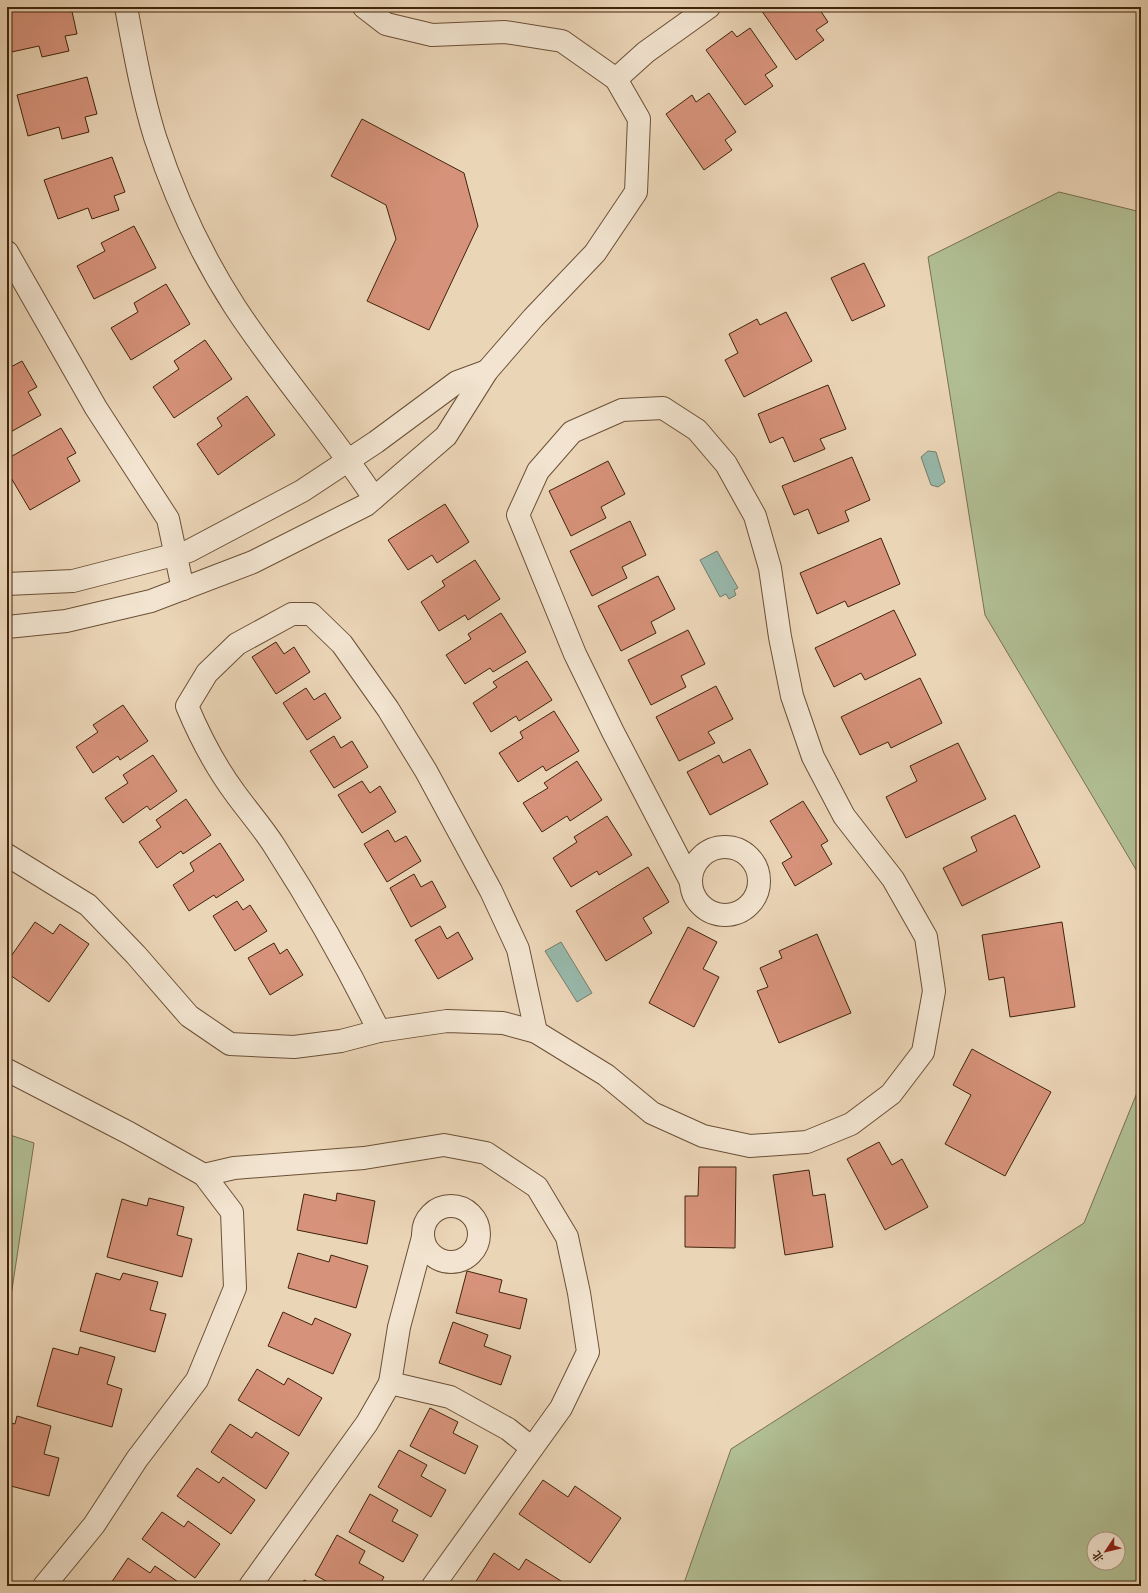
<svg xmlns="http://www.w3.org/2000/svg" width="1148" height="1593" font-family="Cardo,'Noto Serif SC',serif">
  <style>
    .green { fill: #b1be93; stroke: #78714f; fill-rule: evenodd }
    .water { fill: #98b9ac; stroke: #757d6c }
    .building { fill: #d6927a; stroke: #40240b }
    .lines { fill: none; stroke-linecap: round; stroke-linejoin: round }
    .minor-casing { stroke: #6b5036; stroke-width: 24 }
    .minor { stroke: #f2e4d0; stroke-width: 22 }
  </style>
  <rect width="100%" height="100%" fill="#ebd5b7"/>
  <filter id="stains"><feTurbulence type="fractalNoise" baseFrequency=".005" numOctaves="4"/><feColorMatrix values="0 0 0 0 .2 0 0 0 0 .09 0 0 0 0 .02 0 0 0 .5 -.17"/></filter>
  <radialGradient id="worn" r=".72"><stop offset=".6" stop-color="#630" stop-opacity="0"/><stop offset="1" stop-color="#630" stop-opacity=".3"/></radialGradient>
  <g class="green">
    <polygon points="1059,192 1141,212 1141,878 985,615 928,257"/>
    <path d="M 1141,1083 L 1141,1586 L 683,1586 L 731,1449 L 1084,1223 ZM 1094,1539 L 1118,1539 L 1118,1563 L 1094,1563 Z"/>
    <polygon points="7,1134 34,1143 7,1323"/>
  </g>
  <g class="water">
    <polygon points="928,451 936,452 945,482 938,487 931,485 921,457"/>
    <polygon points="717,551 738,588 734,590 736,595 729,599 726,594 720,597 700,560"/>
    <polygon points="561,942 592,993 577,1002 545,951"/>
  </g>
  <g class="building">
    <polygon points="24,7 71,7 77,34 65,36 69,51 42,57 39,46 7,53 7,11"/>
    <polygon points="759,7 818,7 828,22 816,30 824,40 796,60"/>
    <polygon points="750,28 777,67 765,75 773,86 745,105 706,50 732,31 737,37"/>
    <polygon points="87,77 97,114 85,117 89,132 62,139 59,127 28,136 17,95"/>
    <polygon points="709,93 736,132 725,140 732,150 704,170 666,114 692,95 696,102"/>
    <polygon points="362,119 464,173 478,226 429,330 367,301 396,239 386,205 331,176"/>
    <polygon points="112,157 125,192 114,196 119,210 92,219 88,208 58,219 44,180"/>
    <polygon points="134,226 156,268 94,299 77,266 105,251 101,243"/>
    <polygon points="864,263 885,306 852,321 831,278"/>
    <polygon points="166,284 190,324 131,360 111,328 138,312 134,303"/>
    <polygon points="786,312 812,361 744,397 725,360 738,353 729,334 757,319 760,325"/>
    <polygon points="205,340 232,379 174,418 153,387 179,369 174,361"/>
    <polygon points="22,361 37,387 28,392 41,415 7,434 7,369"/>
    <polygon points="828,385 846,429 820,439 825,449 794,462 783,437 770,443 758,414"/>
    <polygon points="247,396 275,435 218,475 197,444 222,426 217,418"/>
    <polygon points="61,428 76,453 67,458 80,481 30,510 7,471 7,459"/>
    <polygon points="852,457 870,500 845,511 849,521 818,534 808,509 794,515 782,486"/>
    <polygon points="608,461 625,494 601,507 606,518 571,536 549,491"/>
    <polygon points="445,504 469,542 437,563 432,555 408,570 388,540"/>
    <polygon points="630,521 646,555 622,567 627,578 592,596 570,551"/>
    <polygon points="881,538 900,584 848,607 845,601 817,614 800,573"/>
    <polygon points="475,560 500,599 468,620 465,615 439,631 421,602 445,586 442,581"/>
    <polygon points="658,576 675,609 651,622 656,633 621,651 598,606"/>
    <polygon points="894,610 916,655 865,680 861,673 834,687 815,648"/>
    <polygon points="501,613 526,652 493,672 490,668 465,684 446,655 471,639 468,634"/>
    <polygon points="688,630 705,664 681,676 686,687 651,705 628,660"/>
    <polygon points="276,642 284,654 294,647 310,672 276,694 252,657"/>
    <polygon points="527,661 552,700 519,721 516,716 491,732 473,703 497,687 493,682"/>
    <polygon points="920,678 942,723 891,748 888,742 860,755 841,717"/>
    <polygon points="716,686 733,719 708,732 715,743 679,761 656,717"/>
    <polygon points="306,688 314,700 325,693 341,718 307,740 283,703"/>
    <polygon points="123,705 148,741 120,760 118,756 93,773 76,747 98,732 93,725"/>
    <polygon points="554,711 579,751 546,771 543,766 518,782 499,753 523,738 520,732"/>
    <polygon points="334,736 341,748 352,741 368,767 334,788 310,751"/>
    <polygon points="958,743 986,799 906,838 886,797 917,781 910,766"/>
    <polygon points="750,749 768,784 710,815 687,772 719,755 723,763"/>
    <polygon points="153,755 177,791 150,810 147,806 123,823 105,798 128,783 123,775"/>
    <polygon points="577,761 602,800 570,821 567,816 542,832 523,803 548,788 544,783"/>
    <polygon points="362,781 370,793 380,786 396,812 362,833 338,795"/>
    <polygon points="186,799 211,835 183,854 181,851 157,868 139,842 161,827 156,820"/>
    <polygon points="803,801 828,841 821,845 832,864 795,886 782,863 792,857 770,821"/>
    <polygon points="1015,815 1040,867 962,906 943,868 977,851 971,837"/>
    <polygon points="607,816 632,855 599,875 597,871 571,887 553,858 577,842 574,837"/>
    <polygon points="388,830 395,842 406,836 421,861 387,882 364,844"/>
    <polygon points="220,843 244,880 216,898 214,895 189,911 173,885 194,871 190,863"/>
    <polygon points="648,867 669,902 643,918 652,933 606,961 576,911"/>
    <polygon points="414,874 421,887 432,881 446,907 411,927 390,888"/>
    <polygon points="237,901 243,910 250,905 267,931 235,951 213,916"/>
    <polygon points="35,922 53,934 60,924 89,944 49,1002 7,973 7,962"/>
    <polygon points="1062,922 1075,1007 1010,1017 1004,977 989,980 982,935"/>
    <polygon points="440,926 447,939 458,932 473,959 438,979 415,940"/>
    <polygon points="688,927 717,942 703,969 719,977 694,1027 649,1003"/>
    <polygon points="817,934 851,1013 779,1043 757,991 768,987 760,968 782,958 779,951"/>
    <polygon points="274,943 280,954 287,949 303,975 270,995 248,958"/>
    <polygon points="972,1049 1051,1092 1005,1176 945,1144 971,1095 953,1085"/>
    <polygon points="879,1142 892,1165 902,1159 928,1207 885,1230 847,1159"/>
    <polygon points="699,1167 736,1167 735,1248 685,1247 685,1196 698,1196"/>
    <polygon points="809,1170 813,1196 825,1194 833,1247 785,1255 773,1175"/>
    <polygon points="337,1193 375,1201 367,1244 297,1230 304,1194 336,1201"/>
    <polygon points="149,1198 184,1207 177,1235 192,1239 182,1277 107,1257 122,1199 147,1206"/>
    <polygon points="298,1253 329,1262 331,1255 368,1266 356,1308 288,1288"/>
    <polygon points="467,1271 502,1280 499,1292 527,1299 520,1329 456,1313"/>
    <polygon points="96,1273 120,1280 123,1273 158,1282 150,1310 166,1314 155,1352 80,1331"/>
    <polygon points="283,1312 312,1325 315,1318 351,1334 333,1374 268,1346"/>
    <polygon points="453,1322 488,1335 484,1346 511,1356 501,1385 439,1363"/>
    <polygon points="80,1347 115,1357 107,1384 122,1389 112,1427 37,1406 53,1348 78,1355"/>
    <polygon points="257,1369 284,1385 288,1378 322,1398 299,1436 238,1400"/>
    <polygon points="430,1408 458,1422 453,1433 478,1446 465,1474 410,1446"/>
    <polygon points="17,1416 51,1426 44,1454 59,1458 49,1496 7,1485 7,1422 15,1424"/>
    <polygon points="230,1424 252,1438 256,1432 289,1453 266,1489 211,1452"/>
    <polygon points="399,1450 427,1465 421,1476 446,1490 431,1517 378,1487"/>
    <polygon points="197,1468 219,1483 223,1477 255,1500 231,1534 177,1496"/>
    <polygon points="543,1480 568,1497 575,1486 621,1518 590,1563 519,1514"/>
    <polygon points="370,1494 398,1510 392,1521 418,1535 403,1562 349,1532"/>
    <polygon points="162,1512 184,1527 188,1521 220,1544 195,1578 142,1539"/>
    <polygon points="337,1535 365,1551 359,1563 384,1577 379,1586 335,1586 315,1575"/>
    <polygon points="494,1553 519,1570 526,1559 569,1586 473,1586"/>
    <polygon points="128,1558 150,1573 155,1566 184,1586 109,1586"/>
    <polygon points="304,1580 316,1586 301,1586"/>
  </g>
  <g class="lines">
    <g class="minor-casing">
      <g id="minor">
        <path d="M 126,7 C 134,50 142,95 155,137 C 174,195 202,256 235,307 C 278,373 331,432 374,498"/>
        <polyline points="616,79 646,52 709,7"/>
        <polyline points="7,252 96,408 168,519 183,589"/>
        <polyline points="7,584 73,581 189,551 302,491 376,442 457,382 487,371"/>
        <polyline points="7,627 66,621 151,601 253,562 366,505 446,436 487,371 533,318 595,253 636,192 639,119 616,79 562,41 505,32 432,35 386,24 364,7"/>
        <circle cx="725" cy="881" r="34"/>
        <polyline points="7,855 88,905 136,955 189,1016 230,1044 294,1047 341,1041 379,1031 447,1021 503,1023 536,1032 606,1075 652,1113 703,1136 750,1146 807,1142 851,1124 891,1094 923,1052 934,991 926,937 893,879 844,816 813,757 792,696 780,637 770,568 755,516 726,464 697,430 663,408 622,410 572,432 538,471 518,515 575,654 613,732 690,880"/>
        <path d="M 379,1031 C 348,968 313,906 275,847 C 263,828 248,811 235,793 C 215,766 200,737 187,706 L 207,673 L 237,644 L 292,614 L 311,614 L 342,644 L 388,709 L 426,771 L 491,891 L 518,949 L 536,1032"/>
        <polyline points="7,1070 129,1133 204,1175 232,1212 235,1288 197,1380 137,1459 94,1525 44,1586"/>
        <polyline points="204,1175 234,1168 364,1158 444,1145 486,1153 537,1187 567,1237 579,1293 588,1352 561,1408 433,1586"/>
        <circle cx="451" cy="1234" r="28"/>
        <polyline points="423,1237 399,1327 390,1383 450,1397 508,1429 532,1448"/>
        <polyline points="250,1586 367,1423 390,1383"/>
      </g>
    </g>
    <use href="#minor" class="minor"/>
  </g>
  <rect width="1148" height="1593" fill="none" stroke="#ebd5b7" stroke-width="24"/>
  <rect x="8" y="8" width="1132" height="1577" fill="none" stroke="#40240b" stroke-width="2"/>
  <rect x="12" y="12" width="1124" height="1569" fill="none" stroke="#40240b"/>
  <g transform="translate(1106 1551) rotate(235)"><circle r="19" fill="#f2e4d0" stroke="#ab9781"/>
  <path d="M0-3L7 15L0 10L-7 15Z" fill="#8f2418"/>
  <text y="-6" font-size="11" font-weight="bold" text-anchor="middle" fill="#40240b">北</text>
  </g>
  <rect width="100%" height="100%" filter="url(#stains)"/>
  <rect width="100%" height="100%" fill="url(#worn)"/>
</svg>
